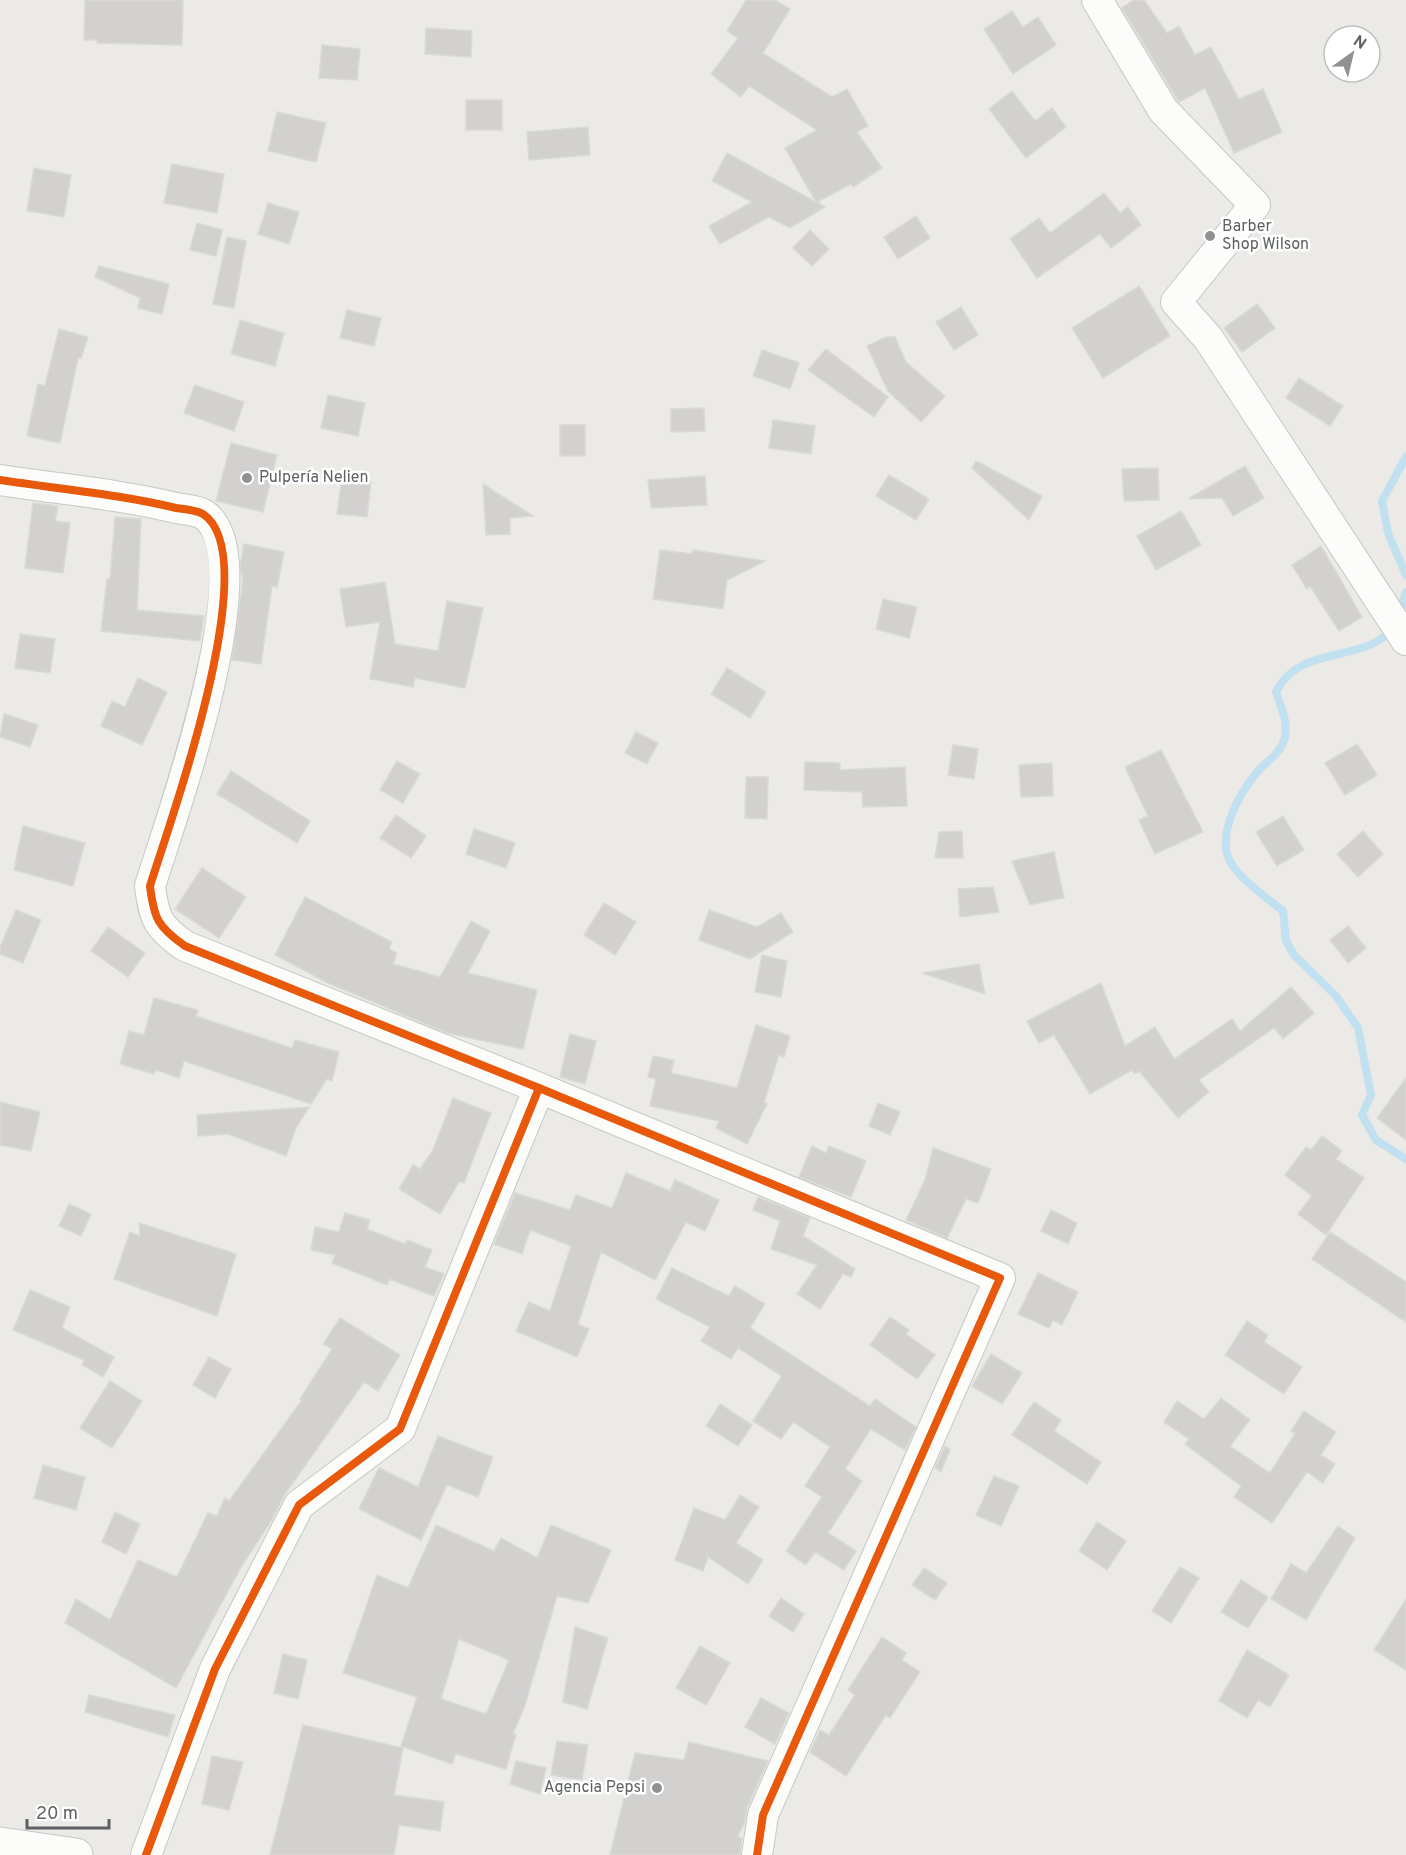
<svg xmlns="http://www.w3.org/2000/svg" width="1406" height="1855" font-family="Overpass,sans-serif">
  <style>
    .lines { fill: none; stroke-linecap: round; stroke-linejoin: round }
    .stream { stroke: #c1e0f0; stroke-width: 8 }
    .building { fill: #d2d1d0; stroke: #dad9d6; stroke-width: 1.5; fill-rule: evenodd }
    .street-casing { stroke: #c6c7c6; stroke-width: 32 }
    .secondary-casing { stroke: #c6c7c6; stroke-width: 35 }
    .street { stroke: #fcfcfb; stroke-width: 30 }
    .secondary { stroke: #fcfcfb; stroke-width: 33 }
    .cycleway-casing { stroke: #fff; stroke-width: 11 }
    .cycleway { stroke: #e8590c; stroke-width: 8 }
    .poi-dot { fill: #8f9192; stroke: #fff; stroke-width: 2 }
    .labels { text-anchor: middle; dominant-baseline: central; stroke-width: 5; stroke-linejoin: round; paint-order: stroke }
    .poi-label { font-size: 16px; fill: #5d6164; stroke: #fff; text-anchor: start }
  </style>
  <rect width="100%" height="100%" fill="#ebeae7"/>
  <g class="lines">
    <g class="stream">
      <polyline points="1406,457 1382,501 1388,533 1406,575"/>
      <polyline points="1399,615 1406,592"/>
      <path d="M 1392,629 C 1363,664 1299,644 1276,692 C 1281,707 1288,721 1285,737 C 1281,755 1264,762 1254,776 C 1239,795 1219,831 1228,857 C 1234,875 1268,899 1283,911 L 1286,941 L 1294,955 L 1336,996 L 1358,1028 L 1371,1095 L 1362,1115 L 1376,1140 L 1406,1159"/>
    </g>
  </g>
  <g class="building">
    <polygon points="85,0 183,0 182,45 97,43 97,40 84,40"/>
    <polygon points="746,0 775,0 790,9 763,53 832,97 847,89 868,126 857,132 882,168 853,187 851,184 817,202 825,207 790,228 769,217 720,244 709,226 752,202 712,181 727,153 816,202 785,148 817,130 749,86 741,97 711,74 738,38 727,31"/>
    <polygon points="1134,0 1144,0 1167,33 1179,26 1195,55 1211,47 1239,99 1263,89 1282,132 1234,153 1205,88 1179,102 1177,99 1122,8"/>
    <polygon points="1012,11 1023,27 1038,17 1056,45 1013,74 984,29"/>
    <polygon points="426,28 472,31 471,57 425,54"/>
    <polygon points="322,45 360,49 357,80 319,78"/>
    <polygon points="1012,91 1035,121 1052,108 1066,127 1026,158 989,109"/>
    <rect x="466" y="100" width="36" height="30"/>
    <polygon points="277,112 326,123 316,162 268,151"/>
    <polygon points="588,127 590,155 529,160 527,132"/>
    <polygon points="172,164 224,174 217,213 164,203"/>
    <polygon points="34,168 71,175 64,217 27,211"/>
    <polygon points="1104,193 1120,213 1128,207 1141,225 1111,248 1100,234 1037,278 1010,239 1039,218 1050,233"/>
    <polygon points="268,203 299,212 289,244 258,234"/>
    <polygon points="916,216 930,238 898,259 884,237"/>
    <polygon points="197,223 222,230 216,256 190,250"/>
    <polygon points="810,230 829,249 812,266 793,248"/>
    <polygon points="227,237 246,241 234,308 213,304"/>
    <polygon points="99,266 169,284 162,314 138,308 140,298 95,277"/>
    <polygon points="1139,286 1170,336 1103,378 1072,328"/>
    <polygon points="1257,304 1275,328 1242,352 1224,328"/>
    <polygon points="961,307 978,335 954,350 936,322"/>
    <polygon points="347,310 381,318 374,346 340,338"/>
    <polygon points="240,320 284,333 275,366 231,354"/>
    <polygon points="59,329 88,337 81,358 78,358 60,443 27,436 38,384 45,386"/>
    <polygon points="886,337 895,337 906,362 945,396 921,422 888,391 867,346"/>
    <polygon points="826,349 888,397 874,417 808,370"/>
    <polygon points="762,350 799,363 790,389 753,376"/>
    <polygon points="1299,378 1343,406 1330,426 1286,398"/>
    <polygon points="195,385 244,402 234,431 184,413"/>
    <polygon points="328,395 365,403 358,436 321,428"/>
    <polygon points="704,408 705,431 671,432 671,409"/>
    <polygon points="773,420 815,426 811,454 769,448"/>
    <rect x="560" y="425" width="25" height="31"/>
    <polygon points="231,443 277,455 263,512 216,501"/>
    <polygon points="976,461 1042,496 1029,520 972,468"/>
    <polygon points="1245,466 1264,498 1233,516 1222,498 1188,499"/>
    <polygon points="1158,468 1159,500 1124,501 1122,469"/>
    <polygon points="889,475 929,499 916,520 876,496"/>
    <polygon points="705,476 707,505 651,508 648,480"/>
    <polygon points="342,478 371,482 367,517 337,514"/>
    <polygon points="483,484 533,516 510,518 510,534 486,535"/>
    <polygon points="33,503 58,506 55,521 70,523 63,573 25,568"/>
    <polygon points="1181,511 1201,545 1156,570 1137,536"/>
    <polygon points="115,517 141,519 137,610 204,616 200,641 101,631 107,579 110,579"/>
    <polygon points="244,544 284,552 277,587 272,586 261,664 232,660 243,580 240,566"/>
    <polygon points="1321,546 1362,617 1339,631 1310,586 1307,589 1292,565"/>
    <polygon points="660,550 692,554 693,550 765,561 727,580 723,609 653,599"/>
    <polygon points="385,582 395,644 438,651 447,601 483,608 465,688 415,678 413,687 370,679 380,622 346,627 340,589"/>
    <polygon points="883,599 917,607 909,638 876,629"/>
    <polygon points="20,634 55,639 50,673 15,668"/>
    <polygon points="727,668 766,692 750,718 711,694"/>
    <polygon points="138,678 167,692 142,745 101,726 112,701 125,707"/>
    <polygon points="4,714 38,725 30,747 0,737"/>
    <polygon points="636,732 658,743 647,764 625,753"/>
    <polygon points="1357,744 1377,775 1345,795 1325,763"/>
    <polygon points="953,745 978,749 974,779 948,775"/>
    <polygon points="1161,750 1203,832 1155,854 1139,820 1148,816 1125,767"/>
    <polygon points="397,761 420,774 403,803 380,790"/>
    <polygon points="805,762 840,763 840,770 905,767 907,806 863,807 862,792 804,790"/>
    <polygon points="1052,763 1053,796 1021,797 1019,765"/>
    <polygon points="231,771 310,821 297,843 217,794"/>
    <polygon points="746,777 768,777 767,819 745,818"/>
    <polygon points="396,815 426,836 411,858 380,838"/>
    <polygon points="1283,816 1304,850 1277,866 1256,832"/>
    <polygon points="23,826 85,843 73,886 14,870"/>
    <polygon points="474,829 515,843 506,868 466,854"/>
    <polygon points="962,831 963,858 935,858 939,832"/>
    <polygon points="1363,831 1383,854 1358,877 1337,854"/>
    <polygon points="1054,852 1064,898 1030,905 1012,861"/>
    <polygon points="202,868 246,897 219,938 175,909"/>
    <polygon points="993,887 999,912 960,917 958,889"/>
    <polygon points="305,897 392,942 389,949 397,953 393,964 440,977 471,921 490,931 468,973 537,990 523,1049 447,1033 328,983 275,955"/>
    <polygon points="604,903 636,922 615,955 584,935"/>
    <polygon points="16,910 41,920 23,963 0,954 0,947"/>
    <polygon points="709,910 757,927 781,913 793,932 750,959 699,940"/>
    <polygon points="1348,926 1366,948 1348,963 1330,940"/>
    <polygon points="108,927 145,953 128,977 91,951"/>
    <polygon points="762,955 787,961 781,997 755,992"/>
    <polygon points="979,964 985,994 922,973"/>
    <polygon points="1101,983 1125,1046 1155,1027 1174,1059 1232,1019 1240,1031 1291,987 1314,1013 1283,1039 1274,1028 1199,1080 1209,1092 1178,1118 1139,1071 1134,1074 1132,1070 1090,1094 1054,1035 1039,1043 1027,1021"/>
    <polygon points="154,998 198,1010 196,1016 292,1048 295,1040 339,1052 332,1081 327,1079 311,1104 184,1061 179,1078 156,1070 154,1074 120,1064 129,1031 144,1035"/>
    <polygon points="756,1025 790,1036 784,1057 779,1055 764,1102 767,1104 747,1144 716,1128 719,1121 650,1106 656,1079 648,1077 653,1056 674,1060 671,1073 737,1088"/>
    <polygon points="570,1034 596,1041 585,1084 560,1077"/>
    <polygon points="1406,1078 1406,1140 1377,1118"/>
    <polygon points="453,1098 491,1113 464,1183 459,1182 440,1214 399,1189 413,1165 420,1169 433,1150"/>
    <polygon points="0,1102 40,1112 31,1151 0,1145"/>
    <polygon points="878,1103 900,1112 890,1135 869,1126"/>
    <polygon points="309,1107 296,1128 286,1156 228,1134 198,1136 197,1115"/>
    <polygon points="1322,1136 1342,1151 1336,1159 1364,1178 1326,1235 1298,1214 1312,1196 1285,1175 1306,1147 1311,1150"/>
    <polygon points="812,1146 826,1153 829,1146 866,1161 851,1197 799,1177"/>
    <polygon points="933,1148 991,1169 978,1203 966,1199 947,1238 906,1220 925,1180"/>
    <polygon points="626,1173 670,1191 675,1180 719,1200 705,1231 686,1222 655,1280 601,1252 578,1324 589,1329 577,1357 516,1331 529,1302 550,1311 571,1246 530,1230 522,1254 494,1244 515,1193 570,1210 576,1195 612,1208"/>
    <polygon points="758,1197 810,1218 803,1236 855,1269 851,1277 843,1274 820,1309 797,1294 817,1265 771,1249 780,1221 753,1210"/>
    <polygon points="69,1204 91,1214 81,1236 59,1226"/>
    <polygon points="1051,1210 1077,1223 1068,1244 1041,1231"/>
    <polygon points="345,1213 370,1220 367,1229 405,1244 407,1240 432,1250 425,1267 444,1274 434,1296 389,1279 387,1285 332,1263 335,1255 311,1250 315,1227 339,1232"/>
    <polygon points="139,1223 236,1254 217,1316 114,1279 130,1232 140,1236"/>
    <polygon points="1330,1232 1406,1282 1406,1322 1312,1259"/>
    <polygon points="672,1268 729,1296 735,1286 765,1304 750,1328 870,1406 875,1399 916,1427 905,1450 871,1429 845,1469 862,1481 828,1533 856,1551 844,1570 815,1552 806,1565 786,1551 822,1497 805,1486 830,1447 793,1422 781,1439 753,1421 782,1376 738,1348 731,1359 701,1341 710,1327 656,1299"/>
    <polygon points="1038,1273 1078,1292 1062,1325 1053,1320 1049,1328 1018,1314"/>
    <polygon points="30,1290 70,1307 62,1328 114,1357 103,1377 82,1365 84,1360 13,1330"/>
    <polygon points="890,1317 909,1330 906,1334 935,1355 917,1379 870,1345"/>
    <polygon points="340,1318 400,1355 378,1391 364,1382 285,1494 270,1523 241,1567 176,1688 65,1623 76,1599 110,1620 138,1560 177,1577 208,1513 217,1516 225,1498 229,1501 302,1400 300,1399 332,1349 323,1344"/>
    <polygon points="1247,1321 1268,1335 1264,1342 1302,1367 1284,1394 1225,1355"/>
    <polygon points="991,1354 1022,1373 1002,1404 972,1386"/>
    <polygon points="209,1357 231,1369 215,1398 193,1385"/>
    <polygon points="110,1381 142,1401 112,1448 80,1428"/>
    <polygon points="1221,1398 1250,1420 1230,1446 1270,1473 1295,1434 1291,1431 1304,1411 1336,1432 1321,1455 1335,1464 1323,1483 1307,1472 1272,1523 1234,1497 1241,1486 1185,1444 1189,1439 1164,1422 1177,1401 1204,1419"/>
    <polygon points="1034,1402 1061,1420 1054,1431 1101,1462 1087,1484 1012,1435"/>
    <polygon points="720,1404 752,1425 738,1446 706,1426"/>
    <polygon points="438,1436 493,1457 478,1497 447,1485 421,1540 359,1509 379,1468 418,1487"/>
    <polygon points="945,1446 950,1450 941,1472 935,1468"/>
    <polygon points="43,1465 85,1477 76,1510 34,1498"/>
    <polygon points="994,1476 1019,1486 1001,1526 976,1515"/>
    <polygon points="740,1495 759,1507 736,1543 763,1560 748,1584 708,1557 703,1571 675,1560 694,1508 725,1520"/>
    <polygon points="115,1512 140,1524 126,1554 102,1542"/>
    <polygon points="1097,1522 1126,1541 1107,1570 1079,1551"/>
    <path d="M 436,1525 L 494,1551 L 501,1538 L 537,1558 L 551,1525 L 611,1550 L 588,1603 L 557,1596 L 524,1708 L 513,1734 L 516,1734 L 506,1769 L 456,1754 L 452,1764 L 401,1746 L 417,1697 L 343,1673 L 377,1575 L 408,1588 ZM 459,1639 L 509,1660 L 486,1714 L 441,1699 Z"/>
    <polygon points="1338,1526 1355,1538 1306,1620 1271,1599 1291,1564 1306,1573"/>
    <polygon points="1180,1567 1199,1578 1171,1623 1152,1611"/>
    <polygon points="924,1568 947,1583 935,1600 912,1585"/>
    <polygon points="1241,1580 1268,1597 1248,1628 1221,1612"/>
    <polygon points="781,1598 804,1614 793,1632 769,1616"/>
    <polygon points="1406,1599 1406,1670 1374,1650"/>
    <polygon points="575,1627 608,1638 587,1709 563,1702"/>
    <polygon points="882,1637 906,1653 902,1660 920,1672 890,1718 886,1715 846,1776 810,1752 820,1730 829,1735 855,1695 848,1690"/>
    <polygon points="700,1646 730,1663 706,1705 676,1688"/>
    <polygon points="1247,1650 1289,1675 1270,1707 1258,1700 1247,1718 1219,1701"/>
    <polygon points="283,1654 307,1660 298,1699 274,1693"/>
    <polygon points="89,1695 175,1715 168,1737 85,1712"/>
    <polygon points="761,1698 789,1713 775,1744 745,1727"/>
    <polygon points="303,1725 403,1748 394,1795 444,1802 440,1831 399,1825 394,1855 270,1855"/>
    <polygon points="557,1741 588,1745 582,1780 551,1775"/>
    <polygon points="689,1742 768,1761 747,1808 744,1824 737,1837 742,1838 740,1855 610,1855 635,1753 684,1760"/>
    <polygon points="212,1756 243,1762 229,1810 202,1804"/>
    <polygon points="516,1761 546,1768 540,1794 510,1784"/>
  </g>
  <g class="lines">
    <g class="street-casing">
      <g id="street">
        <polyline points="1097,0 1163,110 1255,205 1176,302 1208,338 1406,640"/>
        <path d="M 0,480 C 58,489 118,494 176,508 C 183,509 196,510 203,514 C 267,556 169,824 150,886 C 154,919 158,927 185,946 L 539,1088 L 400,1429 L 299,1505 L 215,1669 L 146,1855"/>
        <polyline points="539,1088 1000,1278 763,1815 757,1855"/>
      </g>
    </g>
    <g class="secondary-casing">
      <polyline id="secondary" points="0,1844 76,1855"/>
    </g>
    <use href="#street" class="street"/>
    <use href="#secondary" class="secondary"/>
    <g class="cycleway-casing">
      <g id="cycleway">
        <path d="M 0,480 C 58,489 118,494 176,508 C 183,509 196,510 203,514 C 267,556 169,824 150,886 C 154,919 158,927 185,946 L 539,1088 L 400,1429 L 299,1505 L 215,1669 L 146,1855"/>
        <polyline points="539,1088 1000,1278 763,1815 757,1855"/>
      </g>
    </g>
    <use href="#cycleway" class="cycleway"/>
  </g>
  <g class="poi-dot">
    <circle cx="1210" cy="236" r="6"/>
    <circle cx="247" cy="478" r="6"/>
    <circle cx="657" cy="1788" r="6"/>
  </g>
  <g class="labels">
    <g class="poi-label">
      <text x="1222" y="227">Barber<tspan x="1222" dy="18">Shop Wilson</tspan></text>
      <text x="259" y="478">Pulpería Nelien</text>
      <text x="645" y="1788" text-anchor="end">Agencia Pepsi</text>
    </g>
  </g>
  <g transform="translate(1352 54) rotate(34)"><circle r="28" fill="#ffffff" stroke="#bec0c1" stroke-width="1.5"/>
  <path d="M0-4.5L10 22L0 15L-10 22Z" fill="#8f9192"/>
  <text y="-9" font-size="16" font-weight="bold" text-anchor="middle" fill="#5d6164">N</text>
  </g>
  <path d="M27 1819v9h82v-9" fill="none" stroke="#5d6164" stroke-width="3"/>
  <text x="36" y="1819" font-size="18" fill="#5d6164" stroke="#ffffff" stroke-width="4.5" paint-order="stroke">20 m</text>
</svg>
